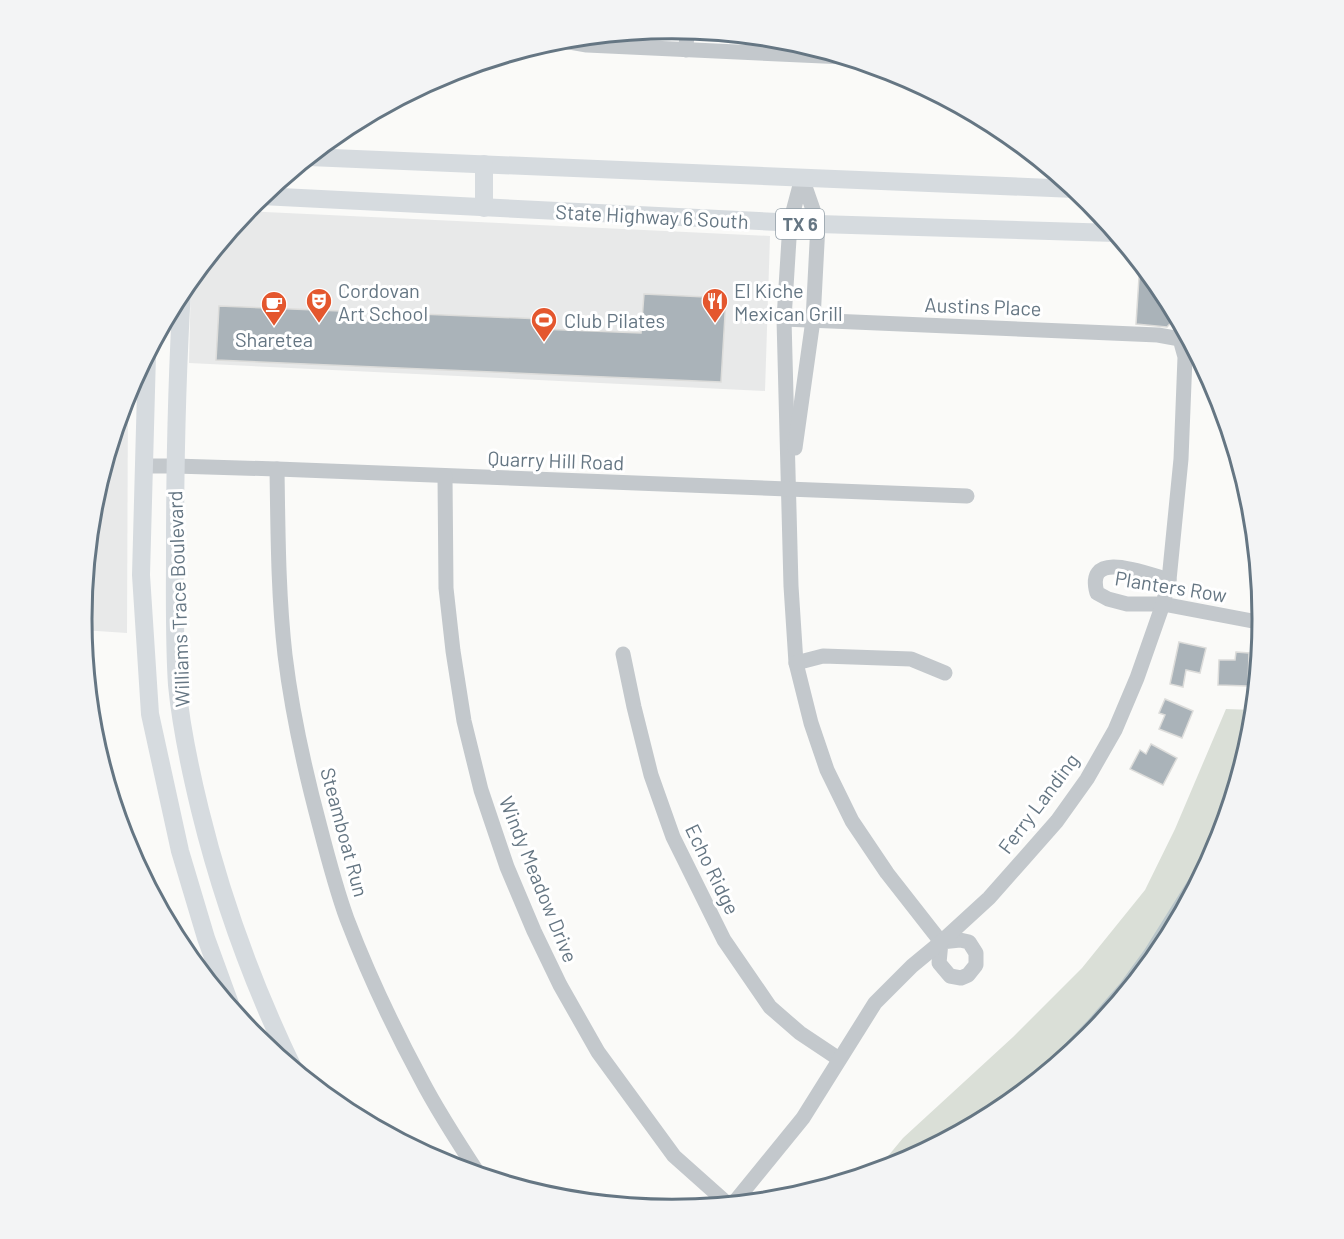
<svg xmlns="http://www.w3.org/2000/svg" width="1344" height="1239" font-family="Barlow,sans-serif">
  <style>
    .built { fill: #e8e9e9 }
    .green { fill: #dadfd7 }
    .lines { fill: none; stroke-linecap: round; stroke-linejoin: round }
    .stream { stroke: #bbc7cb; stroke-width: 4 }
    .building { fill: #aab3b9; stroke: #dcdcda; stroke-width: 1.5 }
    .minor { stroke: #c3c8cc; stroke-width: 15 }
    .major { stroke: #d6dbdf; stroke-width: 18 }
    .labels { text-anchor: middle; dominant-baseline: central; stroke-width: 6; stroke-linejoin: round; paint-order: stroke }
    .shield { fill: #fff; stroke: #939fa8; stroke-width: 1.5 }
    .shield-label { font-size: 18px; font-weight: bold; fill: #657683 }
    .street-label { font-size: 20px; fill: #657683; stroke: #fff }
    .poi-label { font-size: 20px; fill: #657683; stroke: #fff; text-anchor: start }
    .rim { fill: none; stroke: #657683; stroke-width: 3 }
  </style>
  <rect width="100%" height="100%" fill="#fafaf8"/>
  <g class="built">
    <polygon points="246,211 770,236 765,391 189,363 191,279"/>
    <polygon points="128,390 127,633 82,630 81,619 92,504"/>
  </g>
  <polygon class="green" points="1226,709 1254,710 1252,735 1218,846 1163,948 1090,1038 1000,1111 898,1166 874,1173 903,1138 1013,1037 1082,968 1145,890 1175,829"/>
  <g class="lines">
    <polyline class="stream" points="996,1113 1048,1064 1088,1023 1122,984 1146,951 1201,863 1232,801"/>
  </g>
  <g class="building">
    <polygon points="1140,262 1164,291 1177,316 1167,327 1136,324"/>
    <polygon points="644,294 726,298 721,382 216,360 219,306 341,311 341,320 419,323 420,314 542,319 541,329 641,333"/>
    <polygon points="1179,642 1206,648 1200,673 1186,670 1183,687 1170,684"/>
    <polygon points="1236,652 1249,653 1248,686 1218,685 1219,660 1235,660"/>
    <polygon points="1165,699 1193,711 1182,738 1159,729 1165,715 1159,713"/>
    <polygon points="1151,744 1177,758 1163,785 1130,769 1140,750 1146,754"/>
  </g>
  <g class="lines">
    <g class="minor">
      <polyline points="558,40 587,45 845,57"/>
      <polyline points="686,50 687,30"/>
      <polyline points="802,178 790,223 784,319 791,586 796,663 811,723 827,770 852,821 887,873 941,942"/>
      <polyline points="795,448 813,320 818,224 802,178"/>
      <polyline points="144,466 175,466 277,469 967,496"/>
      <path d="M 277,469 C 278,531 278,593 285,655 C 292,713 305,771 320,827 C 328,858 336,889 347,919 C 368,974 393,1027 421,1079 C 438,1112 459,1144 480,1176"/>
      <polyline points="445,476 446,588 453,651 464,721 481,790 507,867 534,931 560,985 598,1052 674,1156 729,1205"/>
      <path d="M 1169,580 C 1149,575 1084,547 1097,593 L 1108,599 L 1127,604 L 1163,604 L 1263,623"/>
      <polyline points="623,654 634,707 651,775 673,837 724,940 770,1007 800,1033 839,1059"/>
      <polyline points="796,663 823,656 911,659 945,673"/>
      <polygon points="960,940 969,942 976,953 976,965 968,975 961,978 950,976 939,963 941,942"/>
      <polyline points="733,1204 803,1118 875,1003 912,966 941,942 989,898 1020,863 1057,821 1087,779 1115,730 1137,678 1163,604 1169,580 1181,459 1185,357 1180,339 1158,335 784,319"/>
    </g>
    <g class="major">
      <polyline points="309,157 1075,189"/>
      <polyline points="261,196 818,224 1116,233"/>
      <polyline points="484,208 484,164"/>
      <path d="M 182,290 C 177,376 175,462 175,549 C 175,594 174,640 177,685 C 181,727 190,769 200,810 C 222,900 254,987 294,1070"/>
      <polyline points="147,354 141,575 150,714 180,851 206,938 233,1012"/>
    </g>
  </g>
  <defs>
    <g id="theatre-pin" transform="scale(1.35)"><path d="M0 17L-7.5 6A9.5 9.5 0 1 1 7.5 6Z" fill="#e4572e" stroke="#fff"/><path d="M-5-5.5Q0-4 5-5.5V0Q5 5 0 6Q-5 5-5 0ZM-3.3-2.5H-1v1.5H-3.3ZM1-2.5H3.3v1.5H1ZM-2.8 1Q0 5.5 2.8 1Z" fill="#fff"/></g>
    <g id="restaurant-pin" transform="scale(1.35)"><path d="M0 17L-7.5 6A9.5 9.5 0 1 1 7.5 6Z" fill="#e4572e" stroke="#fff"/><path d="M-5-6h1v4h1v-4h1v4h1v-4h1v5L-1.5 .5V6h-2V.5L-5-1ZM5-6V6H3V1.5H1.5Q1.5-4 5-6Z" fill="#fff"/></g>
    <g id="cafe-pin" transform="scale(1.35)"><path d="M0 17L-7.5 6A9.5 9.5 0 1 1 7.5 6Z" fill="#e4572e" stroke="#fff"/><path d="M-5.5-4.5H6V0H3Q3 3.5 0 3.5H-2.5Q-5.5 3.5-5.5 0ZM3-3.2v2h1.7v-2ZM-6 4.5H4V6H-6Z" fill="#fff"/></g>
    <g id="stadium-pin" transform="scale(1.35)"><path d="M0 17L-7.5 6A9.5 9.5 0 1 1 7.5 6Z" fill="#e4572e" stroke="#fff"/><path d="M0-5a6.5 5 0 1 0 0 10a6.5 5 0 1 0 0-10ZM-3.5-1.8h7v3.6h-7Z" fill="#fff"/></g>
  </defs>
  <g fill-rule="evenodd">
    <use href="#theatre-pin" x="319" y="301"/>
    <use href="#restaurant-pin" x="715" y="301"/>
    <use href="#cafe-pin" x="274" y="304"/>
    <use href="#stadium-pin" x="544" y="320"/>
  </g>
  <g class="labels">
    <rect class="shield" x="776" y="209" width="48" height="30" rx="4.5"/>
    <g class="shield-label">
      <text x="800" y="224">TX 6</text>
    </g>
    <g class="street-label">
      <text transform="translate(652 216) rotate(3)">State Highway 6 South</text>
      <text transform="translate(983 306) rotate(2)">Austins Place</text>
      <text transform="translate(556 460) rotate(2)">Quarry Hill Road</text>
      <text transform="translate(1171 586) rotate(9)">Planters Row</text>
      <text transform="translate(178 599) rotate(-92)">Williams Trace Boulevard</text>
      <text transform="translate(1038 803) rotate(-53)">Ferry Landing</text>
      <text transform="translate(345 832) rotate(75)">Steamboat Run</text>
      <text transform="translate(713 869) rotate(64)">Echo Ridge</text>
      <text transform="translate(539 879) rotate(68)">Windy Meadow Drive</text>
    </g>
    <g class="poi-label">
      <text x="338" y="290">Cordovan<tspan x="338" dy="23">Art School</tspan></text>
      <text x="734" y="290">El Kiche<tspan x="734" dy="23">Mexican Grill</tspan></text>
      <text x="564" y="320">Club Pilates</text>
      <text x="274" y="339" text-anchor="middle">Sharetea</text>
    </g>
  </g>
  <path d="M0 0H1344V1239H0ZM92 619a580 580 0 1 1 1160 0a580 580 0 1 1-1160 0Z" fill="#f3f4f5" fill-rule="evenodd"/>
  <path class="rim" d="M92 619a580 580 0 1 1 1160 0a580 580 0 1 1-1160 0Z"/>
</svg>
